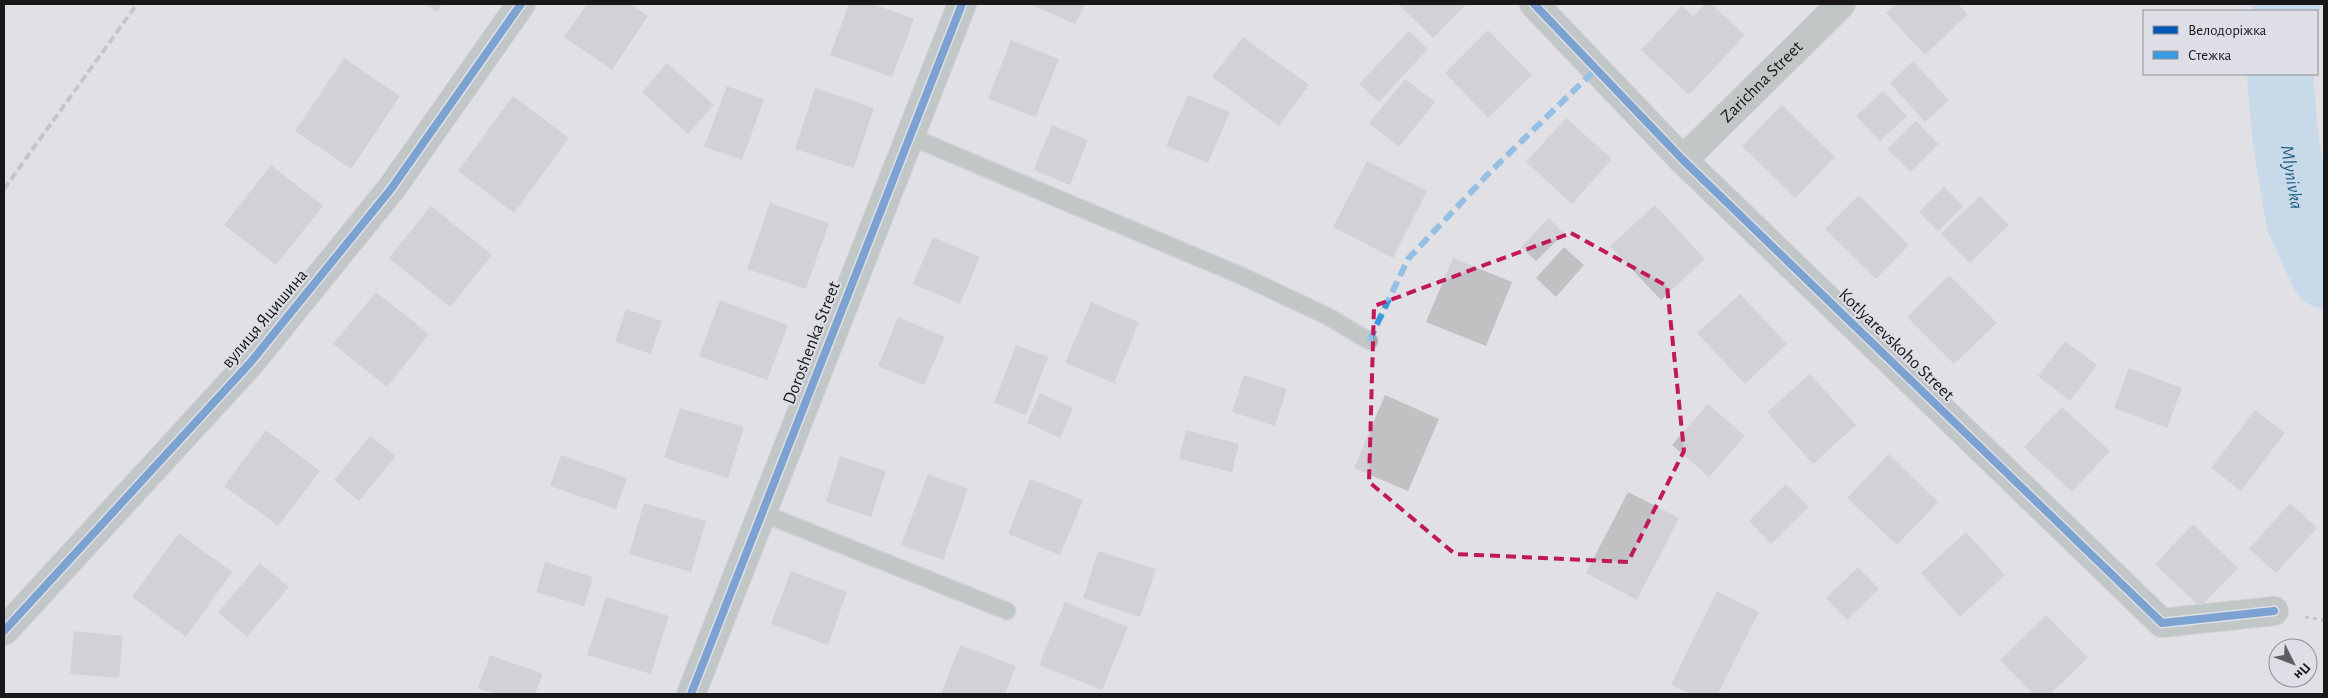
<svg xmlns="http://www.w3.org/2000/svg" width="2328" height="698" font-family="'Alegreya Sans',sans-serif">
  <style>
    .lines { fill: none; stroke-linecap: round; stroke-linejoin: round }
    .river { stroke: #abd2ed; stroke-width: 66 }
    .building { fill: #c1c1c4 }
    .service-casing { stroke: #bdbdc0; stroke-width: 19 }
    .minor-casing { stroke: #bdbdc0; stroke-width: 30 }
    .path { stroke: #a1a7a4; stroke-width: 3; stroke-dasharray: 4 4; stroke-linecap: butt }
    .service { stroke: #9ca6a0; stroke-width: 16 }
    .minor { stroke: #9ca6a0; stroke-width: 28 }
    .rail { stroke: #a3a8a6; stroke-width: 4; stroke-dasharray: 8 4; stroke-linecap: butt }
    .quiet { stroke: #3b9adf; stroke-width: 6; stroke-dasharray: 12 6; stroke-linecap: butt }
    .cycleway-casing { stroke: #dedee7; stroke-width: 11 }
    .cycleway { stroke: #0057b8; stroke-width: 8 }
    .marked { fill: none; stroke: #c2185b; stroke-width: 4; stroke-dasharray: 10 6; stroke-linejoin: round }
    .labels { text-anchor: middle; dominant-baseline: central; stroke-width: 4; stroke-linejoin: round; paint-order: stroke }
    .street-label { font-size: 18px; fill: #18181b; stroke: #dedee7 }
    .water-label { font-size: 19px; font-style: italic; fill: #1d5d80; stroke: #dedee7 }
  </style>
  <rect width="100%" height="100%" fill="#e0e0e5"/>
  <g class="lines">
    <g class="river">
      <polyline points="2285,11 2287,4"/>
      <path id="s1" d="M 2280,74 L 2285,135 L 2299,221 L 2324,275"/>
    </g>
  </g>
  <g class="building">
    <polygon points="425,4 442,4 437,12"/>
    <polygon points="587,4 631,4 648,16 612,70 564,37"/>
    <polygon points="849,4 873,4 914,19 892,77 830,55"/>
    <polygon points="1030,4 1085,4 1075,24"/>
    <polygon points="1398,4 1467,4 1433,38"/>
    <polygon points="1705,4 1711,4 1745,35 1689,95 1641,50 1682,6 1693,16"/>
    <polygon points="1896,4 1958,4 1968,14 1925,55 1886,13"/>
    <polygon points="1488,30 1532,75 1488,118 1445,73"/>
    <polygon points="1409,31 1428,49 1379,102 1359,84"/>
    <polygon points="1243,37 1309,85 1279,126 1212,77"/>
    <polygon points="1011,40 1059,59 1036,117 988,99"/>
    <polygon points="344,58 400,96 351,169 295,131"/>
    <polygon points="1913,61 1949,100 1925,122 1890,83"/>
    <polygon points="667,63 714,105 688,134 642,92"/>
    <polygon points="1405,79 1435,102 1399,147 1369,123"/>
    <polygon points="727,86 764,99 742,160 704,147"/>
    <polygon points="815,88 874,108 854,168 795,149"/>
    <polygon points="1883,91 1907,116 1880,141 1856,116"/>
    <polygon points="1188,95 1230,112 1208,163 1166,146"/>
    <polygon points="513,96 569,138 514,213 458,171"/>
    <polygon points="1782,105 1835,157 1795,198 1742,146"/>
    <polygon points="1566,118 1612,159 1572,204 1526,162"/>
    <polygon points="1916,121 1939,144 1911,172 1887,149"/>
    <polygon points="1052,125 1088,140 1070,185 1034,170"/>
    <polygon points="1367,161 1427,191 1393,258 1333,227"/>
    <polygon points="271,165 323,206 276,265 224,225"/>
    <polygon points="1944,187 1963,206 1938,231 1919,212"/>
    <polygon points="1859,195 1909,245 1876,279 1825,229"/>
    <polygon points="1980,196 2009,225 1970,263 1941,234"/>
    <polygon points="770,203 829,223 806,289 747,269"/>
    <polygon points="1655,205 1705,259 1661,300 1610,246"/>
    <polygon points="431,206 492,255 450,307 389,258"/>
    <polygon points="1549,218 1564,233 1536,261 1521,247"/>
    <polygon points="933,237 980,257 960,304 913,284"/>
    <polygon points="1564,247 1584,265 1556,297 1536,278"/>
    <polygon points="1453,258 1512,282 1486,346 1426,322"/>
    <polygon points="1949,275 1997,323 1954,364 1907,317"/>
    <polygon points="376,292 429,334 387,387 333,344"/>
    <polygon points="1740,294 1787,344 1745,384 1697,333"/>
    <polygon points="720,300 788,325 767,380 699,356"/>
    <polygon points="1091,302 1139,322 1114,383 1065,363"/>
    <polygon points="626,309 662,321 651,354 615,342"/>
    <polygon points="898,317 945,337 924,385 878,366"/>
    <polygon points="2065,341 2097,365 2070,401 2038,376"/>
    <polygon points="1016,345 1048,357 1026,415 994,403"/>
    <polygon points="2129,368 2182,388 2167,428 2114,408"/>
    <polygon points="1810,374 1856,425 1813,464 1767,412"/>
    <polygon points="1244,375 1287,389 1275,426 1232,412"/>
    <polygon points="1040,393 1073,408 1060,438 1027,423"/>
    <polygon points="1385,395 1439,419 1408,491 1354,468"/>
    <polygon points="1708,404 1745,436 1709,477 1672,445"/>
    <polygon points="2062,407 2110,451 2072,492 2024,447"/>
    <polygon points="680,408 744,427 728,478 664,458"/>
    <polygon points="2255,410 2285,433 2241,491 2211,468"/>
    <polygon points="266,430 320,471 278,526 224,486"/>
    <polygon points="1186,430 1239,444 1232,472 1179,459"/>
    <polygon points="370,436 396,456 359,501 334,480"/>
    <polygon points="1889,454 1938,502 1897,545 1847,498"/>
    <polygon points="561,455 627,478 616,509 550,486"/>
    <polygon points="840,456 886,471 871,517 826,502"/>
    <polygon points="928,474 968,489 943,560 901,545"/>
    <polygon points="1030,479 1083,500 1060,555 1008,534"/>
    <polygon points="1786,484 1809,507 1771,544 1749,521"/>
    <polygon points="1628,492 1679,518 1637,600 1586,573"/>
    <polygon points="644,503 706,521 691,572 629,554"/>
    <polygon points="2290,503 2317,528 2276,573 2249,549"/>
    <polygon points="2193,524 2238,568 2200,607 2155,564"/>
    <polygon points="1966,532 2005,575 1960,617 1921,573"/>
    <polygon points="179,533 232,572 186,637 132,597"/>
    <polygon points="1098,551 1156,569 1140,617 1083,598"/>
    <polygon points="545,562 593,577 584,606 536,592"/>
    <polygon points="260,563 289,587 247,637 218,612"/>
    <polygon points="1858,567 1879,589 1847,620 1826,598"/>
    <polygon points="791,571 847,592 828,645 771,624"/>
    <polygon points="1717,591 1759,612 1718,694 1690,694 1671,685"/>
    <polygon points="606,597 669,616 651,674 587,655"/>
    <polygon points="1065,602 1128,627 1102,690 1039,665"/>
    <polygon points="2046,615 2088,658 2050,694 2033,694 2000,660"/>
    <polygon points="74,631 123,636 119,678 70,674"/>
    <polygon points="960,645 1016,666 1005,694 941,694"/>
    <polygon points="490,655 543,674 535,694 495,694 478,688"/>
  </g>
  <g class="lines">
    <g class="service-casing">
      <g id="service">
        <polyline points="909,136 1242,276 1327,316 1369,341"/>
        <polyline points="762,513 1007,611"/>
      </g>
    </g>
    <g class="minor-casing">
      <g id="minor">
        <polyline points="1534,4 1683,160 2162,623 2274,611"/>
        <path id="s2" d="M 1683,160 L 1841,4"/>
        <polyline points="4,631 250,363 391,189 521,4"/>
        <polyline points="691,694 962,4"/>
      </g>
    </g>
    <polyline class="path" points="2305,617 2324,620"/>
    <use href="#service" class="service"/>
    <use href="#minor" class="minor"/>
    <polyline class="rail" points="4,189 137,4"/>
    <polyline class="quiet" points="1369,341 1408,259 1492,170 1597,68"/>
    <g class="cycleway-casing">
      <g id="cycleway">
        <polyline points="1534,4 1683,160 2162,623 2274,611"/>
        <polyline points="4,631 250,363 391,189 521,4"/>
        <polyline points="691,694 962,4"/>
      </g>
    </g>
    <use href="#cycleway" class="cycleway"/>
  </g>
  <path d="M0 0H2328V698H0ZM 1571,233 L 1667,286 L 1684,451 L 1628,562 L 1455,554 L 1369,482 L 1374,306 Z" fill="#e0e0e5" fill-opacity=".55" fill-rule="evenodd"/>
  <path class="marked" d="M 1571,233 L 1667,286 L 1684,451 L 1628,562 L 1455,554 L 1369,482 L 1374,306 Z"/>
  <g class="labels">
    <g class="street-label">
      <text stroke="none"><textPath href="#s2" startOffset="111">Zarichna Street</textPath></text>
      <text transform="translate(265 319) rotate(-50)">вулиця Яцишина</text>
      <text transform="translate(812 343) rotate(-69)">Doroshenka Street</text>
      <text transform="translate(1896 345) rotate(44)">Kotlyarevskoho Street</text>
    </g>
    <g class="water-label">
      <text stroke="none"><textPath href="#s1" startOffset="104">Mlynivka</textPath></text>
    </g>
  </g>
  <rect width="2328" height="698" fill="none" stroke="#18181b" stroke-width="10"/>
  <rect x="2143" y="10" width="175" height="65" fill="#dedee7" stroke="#8f8f95"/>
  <rect x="2153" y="26" width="25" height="8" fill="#0057b8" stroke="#8f8f95"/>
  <text x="2188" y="35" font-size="15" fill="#18181b">Велодоріжка</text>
  <rect x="2153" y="51" width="25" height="8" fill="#3b9adf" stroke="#8f8f95"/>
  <text x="2188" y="60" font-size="15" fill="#18181b">Стежка</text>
  <g transform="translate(2293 663) rotate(132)"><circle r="24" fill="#dedee7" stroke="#8f8f95"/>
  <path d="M0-4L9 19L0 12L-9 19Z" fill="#5e5e62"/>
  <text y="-8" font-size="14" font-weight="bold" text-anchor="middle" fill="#18181b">Пн</text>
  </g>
</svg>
